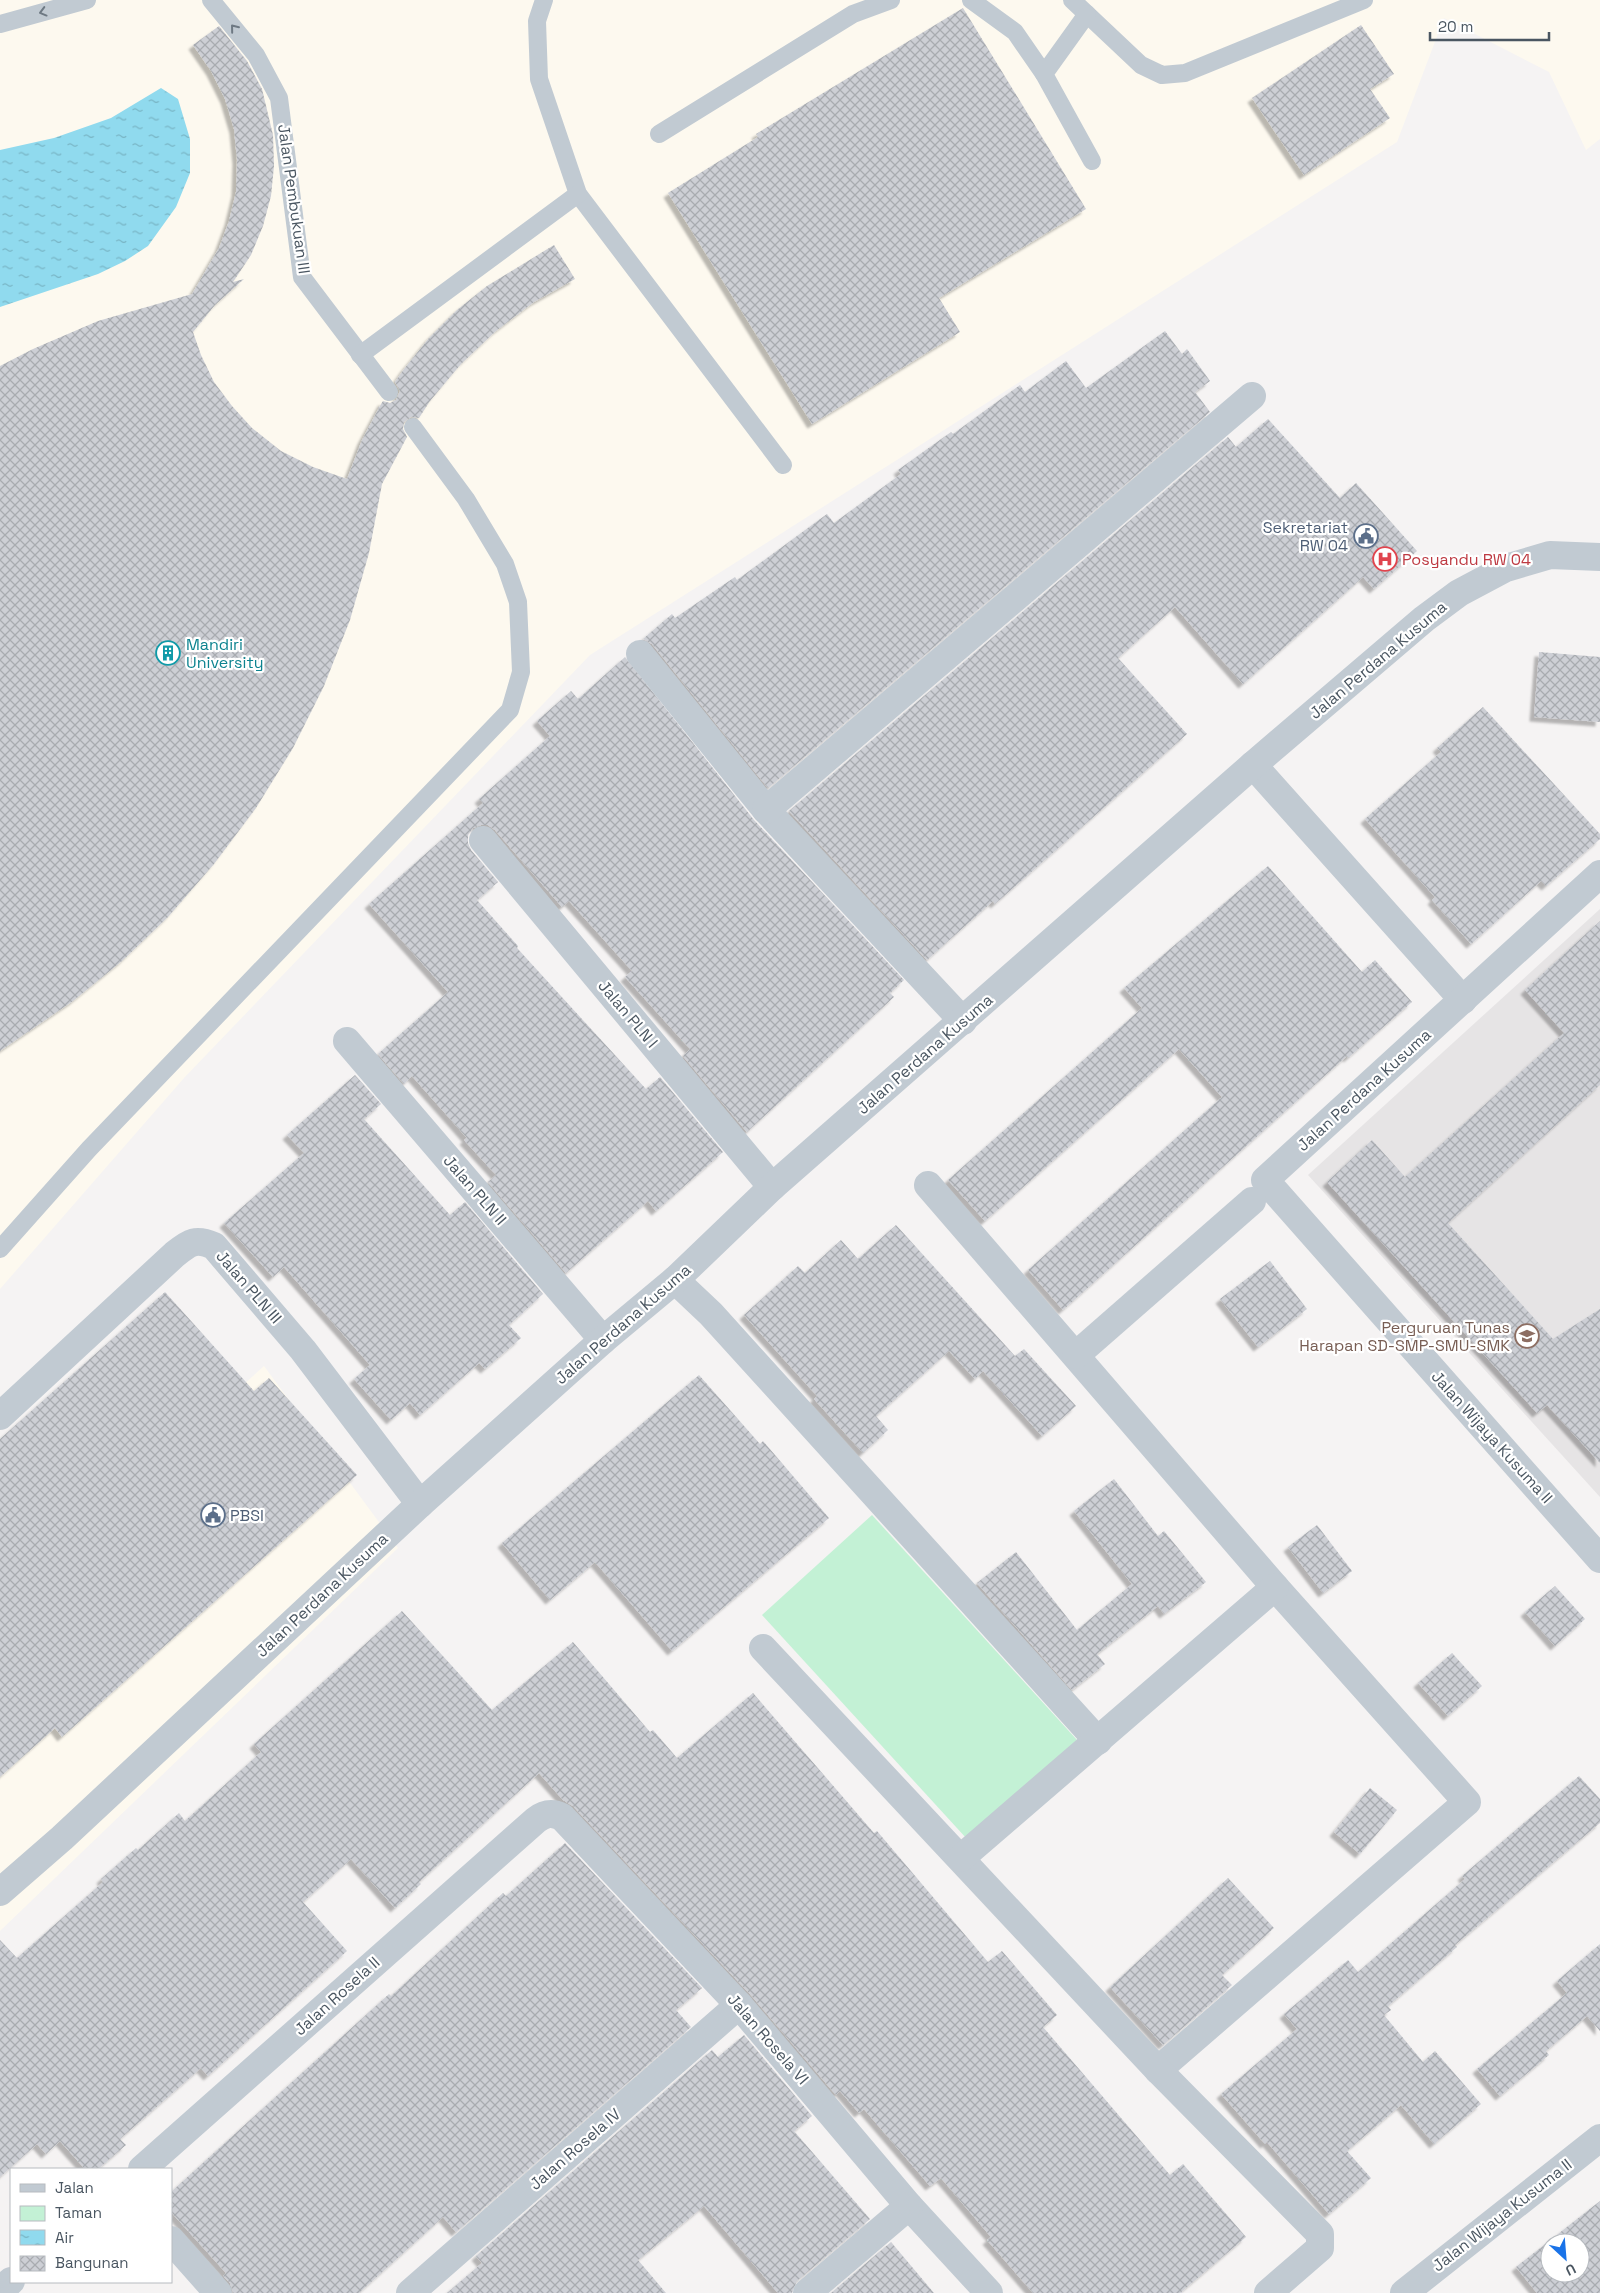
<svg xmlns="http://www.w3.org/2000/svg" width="1600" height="2293" font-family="'Space Grotesk',sans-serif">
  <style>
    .commercial { fill: #fdf9ef }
    .education { fill: #e6e4e5 }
    .park { fill: #c3f1d5 }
    .water { fill: url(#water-ripples) }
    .building { fill: url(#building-cross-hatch); fill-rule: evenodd; filter: url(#shadow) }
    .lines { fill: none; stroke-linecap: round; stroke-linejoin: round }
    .service { stroke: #c1cad2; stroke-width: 18 }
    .minor { stroke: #c1cad2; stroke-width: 28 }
    .oneway { stroke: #6e7983 }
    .labels { text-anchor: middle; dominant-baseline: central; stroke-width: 4.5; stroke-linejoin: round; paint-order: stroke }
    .street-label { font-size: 16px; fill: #4a5661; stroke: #fff }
    .service-label { font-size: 16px; fill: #4e5e75; stroke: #fff; text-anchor: end }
    .health-label { font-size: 16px; fill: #be3a42; stroke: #fff; text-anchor: start }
    .culture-label { font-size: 16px; fill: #0d838f; stroke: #fff; text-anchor: start }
    .education-label { font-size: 16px; fill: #785e54; stroke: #fff; text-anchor: end }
  </style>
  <defs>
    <pattern id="water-ripples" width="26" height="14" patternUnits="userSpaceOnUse" patternTransform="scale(1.25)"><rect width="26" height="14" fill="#90daee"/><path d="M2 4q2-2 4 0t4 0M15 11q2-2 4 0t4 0" fill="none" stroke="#78b4c4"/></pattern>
    <pattern id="building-cross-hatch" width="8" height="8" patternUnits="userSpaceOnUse" patternTransform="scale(1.25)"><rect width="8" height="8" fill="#cdcfd5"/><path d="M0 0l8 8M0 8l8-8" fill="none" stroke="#a8abb0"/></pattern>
    <filter id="shadow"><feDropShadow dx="-4.5" dy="4.5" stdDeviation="1" flood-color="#0004"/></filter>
  </defs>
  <rect width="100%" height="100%" fill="#f5f3f3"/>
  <g class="commercial">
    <polygon points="0,0 1600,0 1600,139 1586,150 1549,72 1444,18 1397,142 590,655 184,1078 0,1289"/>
    <polygon points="264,1366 398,1548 0,1931 0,1606"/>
  </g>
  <polygon class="education" points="1600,909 1600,1497 1308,1175"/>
  <polygon class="park" points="872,1515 1077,1740 967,1839 762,1615"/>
  <polygon class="water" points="161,88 178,99 190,139 190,173 176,207 148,246 125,261 98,274 0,307 0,150 54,138 111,118"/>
  <g class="building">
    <polygon points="963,8 1086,209 939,298 960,332 812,424 668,193 758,137 756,134"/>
    <polygon points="1361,25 1394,74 1370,89 1390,118 1304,175 1252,98"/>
    <polygon points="219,26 247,61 262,89 273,135 274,166 271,196 263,226 251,255 233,282 244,279 215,305 193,332 201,355 214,382 232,406 252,428 281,451 313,467 347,479 362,440 381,404 383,401 390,403 396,400 400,391 395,382 404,369 429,338 457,310 487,286 554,245 575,279 534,302 496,331 461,364 430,401 419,418 411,417 404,422 403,429 407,437 382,484 369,553 350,620 324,686 293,748 256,808 214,864 168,917 122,961 73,1001 0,1051 0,366 33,349 98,321 192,294 219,248 229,221 236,192 237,160 234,129 225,99 211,71 193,45"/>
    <polygon points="1165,331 1182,354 1187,349 1210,381 1195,392 1210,412 768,788 652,644 643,639 672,614 675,618 735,577 737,580 827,514 834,523 901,474 898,470 951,432 953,434 1020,385 1025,392 1066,361 1086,388"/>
    <polygon points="1268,419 1340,498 1356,483 1417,551 1374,589 1363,577 1243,684 1175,607 1118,658 1187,734 995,904 993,901 927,960 789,811 1228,437 1236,447"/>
    <polygon points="1539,652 1600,657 1600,722 1534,717"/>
    <polygon points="625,657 754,820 904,980 890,993 894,997 747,1132 683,1056 690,1049 625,977 632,971 569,901 562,907 495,830 488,825 481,825 473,828 468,835 468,843 471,850 498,882 477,900 518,946 517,948 646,1089 660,1077 723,1152 656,1211 648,1201 566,1273 488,1182 496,1175 464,1140 467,1138 412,1076 404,1084 378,1054 448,992 369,904 483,803 479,799 550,736 537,721 571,691 578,699"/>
    <polygon points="1483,707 1600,834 1600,839 1546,886 1541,881 1471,944 1432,900 1435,897 1365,819 1441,752 1437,748"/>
    <polygon points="1268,866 1362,972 1375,960 1412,1002 1348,1058 1347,1056 1063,1310 1028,1270 1222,1097 1179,1049 985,1221 948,1180 1142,1008 1124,988"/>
    <polygon points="1600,921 1600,1085 1448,1223 1553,1339 1600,1309 1600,1463 1547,1405 1537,1413 1327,1182 1372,1140 1405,1177 1564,1033 1525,990"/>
    <polygon points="355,1075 381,1104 364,1119 450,1215 465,1202 543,1294 509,1325 521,1338 485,1369 479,1363 420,1415 410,1403 391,1420 354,1379 370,1365 284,1267 273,1277 224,1223 304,1153 287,1135"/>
    <polygon points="896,1225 1015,1356 1024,1349 1076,1406 1042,1436 983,1371 975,1379 949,1351 876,1416 888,1430 863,1453 814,1399 817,1396 744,1315 798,1266 805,1273 841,1240 858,1259"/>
    <polygon points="1270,1261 1307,1309 1258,1347 1220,1299"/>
    <polygon points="165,1292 254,1391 269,1378 357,1475 62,1737 55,1728 0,1777 0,1439"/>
    <polygon points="699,1375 760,1444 763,1441 829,1518 672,1651 595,1562 550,1600 502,1543"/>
    <polygon points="1114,1479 1158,1536 1164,1531 1206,1582 1164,1614 1158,1606 1097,1654 1105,1664 1072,1690 977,1583 1016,1552 1077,1630 1132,1584 1074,1511"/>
    <polygon points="1317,1525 1352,1571 1323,1593 1288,1547"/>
    <polygon points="1555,1586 1585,1619 1555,1646 1525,1612"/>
    <polygon points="402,1611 492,1710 573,1642 650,1732 653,1730 677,1758 753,1693 874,1833 877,1831 988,1962 1002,1951 1057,2015 1043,2027 1170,2175 1183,2164 1246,2237 1180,2293 1033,2293 987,2240 991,2237 941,2178 930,2186 864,2109 859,2113 840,2091 836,2095 750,1994 573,1806 563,1800 539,1773 419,1882 421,1884 395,1908 351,1859 303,1902 347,1951 208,2076 201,2068 120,2139 126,2145 98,2169 85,2169 60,2141 46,2154 37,2144 0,2177 0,1940 17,1958 103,1882 101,1879 136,1848 138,1850 179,1813 185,1821 261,1752 254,1744"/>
    <polygon points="1452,1653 1482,1686 1448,1716 1418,1683"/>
    <polygon points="1579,1776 1600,1799 1600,1823 1455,1945 1457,1947 1388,2006 1391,2010 1384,2015 1423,2062 1435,2051 1481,2104 1434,2144 1401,2105 1347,2151 1371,2178 1329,2214 1267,2142 1265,2144 1221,2094 1297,2029 1284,2014 1348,1960 1358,1972 1465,1879 1462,1876"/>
    <polygon points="1370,1788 1397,1810 1360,1854 1334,1832"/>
    <polygon points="565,1843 702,1988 676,2010 691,2027 456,2232 443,2217 359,2293 233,2293 230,2283 223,2276 226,2273 171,2212 171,2192 389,1994 391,1996 503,1893 506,1896"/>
    <polygon points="1228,1878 1274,1928 1222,1975 1232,1985 1163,2045 1110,1987"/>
    <polygon points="1600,1944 1600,2031 1587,2016 1546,2051 1549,2055 1500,2096 1477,2069 1567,1993 1557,1981"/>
    <polygon points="744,2035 812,2116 794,2131 870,2219 797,2281 792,2293 778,2293 704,2206 638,2260 666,2293 447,2293 482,2263 476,2256 712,2050 718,2057"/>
    <path d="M 1600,2201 L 1600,2293 L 1537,2293 L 1516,2267 ZM 1550,2243 L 1580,2243 L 1580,2273 L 1550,2273 Z"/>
    <polygon points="891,2242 934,2293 831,2293"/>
  </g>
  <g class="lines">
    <g class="service">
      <polyline points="211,0 256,55 279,98 302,277 389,392"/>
      <polyline points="544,0 537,21 539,79 578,194 783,465"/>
      <polyline points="971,0 1015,32 1044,74"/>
      <polyline points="1072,0 1141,65 1162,75 1185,73 1364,0"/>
      <polyline points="1087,14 1044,74 1092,161"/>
      <polyline points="0,24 87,0"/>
      <polyline points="659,134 853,14 891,0"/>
      <polyline points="360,355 578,194"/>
      <polyline points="0,1249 89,1149 510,710 521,672 518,602 505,564 466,499 413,427"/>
    </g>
    <g class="minor">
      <polyline points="640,654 766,810 963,1021"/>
      <polyline points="1253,765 1463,1000"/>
      <polyline points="766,810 1252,396"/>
      <polyline points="483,840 772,1187"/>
      <polyline points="1600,874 1265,1180 1600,1559"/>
      <polyline points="347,1041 603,1340"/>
      <polyline points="928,1185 1275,1587 1467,1802 1158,2070"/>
      <polyline points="675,1280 711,1314 1098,1741"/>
      <polyline points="1076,1355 1252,1201"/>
      <path d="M 0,1416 L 175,1254 C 190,1242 196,1238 214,1246 L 303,1350 L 420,1504"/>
      <polyline points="763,1648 1158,2070 1320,2234 1320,2248 1268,2293"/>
      <polyline points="961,1858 1275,1587"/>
      <polyline points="0,1892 62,1838 420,1504 603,1340 675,1280 772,1187 1253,765 1424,619 1459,593 1506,568 1550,555 1600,557"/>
      <path d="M 142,2169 L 536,1820 C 545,1813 552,1812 562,1817 L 739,2005 L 909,2206 L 989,2293"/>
      <polyline points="171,2240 218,2293"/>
      <polyline points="0,2291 11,2281"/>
      <polyline points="410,2293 739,2005"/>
      <polyline points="807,2293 909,2206"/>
      <polyline points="1404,2293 1600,2138"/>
    </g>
  </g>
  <defs><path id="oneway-chevron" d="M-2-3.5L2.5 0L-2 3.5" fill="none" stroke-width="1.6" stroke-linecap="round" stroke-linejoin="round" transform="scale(1.25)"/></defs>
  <g class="oneway">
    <use href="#oneway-chevron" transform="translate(43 12) rotate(165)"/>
    <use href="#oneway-chevron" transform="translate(234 28) rotate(-129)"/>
  </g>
  <defs>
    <g id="civic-ring" transform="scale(1.25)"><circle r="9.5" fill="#fff" stroke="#5c6f8a" stroke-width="1.5"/><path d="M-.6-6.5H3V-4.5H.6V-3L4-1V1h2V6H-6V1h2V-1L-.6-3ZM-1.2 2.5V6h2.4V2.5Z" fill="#5c6f8a"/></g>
    <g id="hospital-ring" transform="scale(1.25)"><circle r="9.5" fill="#fff" stroke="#e0444e" stroke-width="1.5"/><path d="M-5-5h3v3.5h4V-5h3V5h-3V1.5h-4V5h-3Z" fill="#e0444e"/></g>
    <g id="building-ring" transform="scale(1.25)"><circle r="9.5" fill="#fff" stroke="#0f9aa8" stroke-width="1.5"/><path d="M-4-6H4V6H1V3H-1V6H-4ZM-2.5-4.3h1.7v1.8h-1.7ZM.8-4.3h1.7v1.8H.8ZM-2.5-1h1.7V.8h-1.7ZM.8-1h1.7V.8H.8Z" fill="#0f9aa8"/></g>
    <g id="school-ring" transform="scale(1.25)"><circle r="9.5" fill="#fff" stroke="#8d6e63" stroke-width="1.5"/><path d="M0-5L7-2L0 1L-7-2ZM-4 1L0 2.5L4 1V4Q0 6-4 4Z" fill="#8d6e63"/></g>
  </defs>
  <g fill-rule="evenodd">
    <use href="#civic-ring" x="1366" y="536"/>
    <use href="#hospital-ring" x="1385" y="559"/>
    <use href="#building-ring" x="168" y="653"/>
    <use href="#school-ring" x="1527" y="1336"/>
    <use href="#civic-ring" x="213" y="1515"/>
  </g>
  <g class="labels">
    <g class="street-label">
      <text transform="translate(294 199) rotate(82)">Jalan Pembukuan III</text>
      <text transform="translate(1378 660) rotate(-40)">Jalan Perdana Kusuma</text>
      <text transform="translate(628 1014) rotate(50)">Jalan PLN I</text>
      <text transform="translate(925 1054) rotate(-41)">Jalan Perdana Kusuma</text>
      <text transform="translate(1364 1090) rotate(-42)">Jalan Perdana Kusuma</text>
      <text transform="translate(475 1190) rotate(49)">Jalan PLN II</text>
      <text transform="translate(249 1287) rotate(49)">Jalan PLN III</text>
      <text transform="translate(623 1324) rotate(-41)">Jalan Perdana Kusuma</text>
      <text transform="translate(1492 1437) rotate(48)">Jalan Wijaya Kusuma II</text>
      <text transform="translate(322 1595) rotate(-43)">Jalan Perdana Kusuma</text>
      <text transform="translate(337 1996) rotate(-42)">Jalan Rosela II</text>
      <text transform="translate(768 2039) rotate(49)">Jalan Rosela VI</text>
      <text transform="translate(575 2149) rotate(-41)">Jalan Rosela IV</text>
      <text transform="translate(1502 2215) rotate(-38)">Jalan Wijaya Kusuma II</text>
    </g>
    <g class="service-label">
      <text x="1348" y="527">Sekretariat<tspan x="1348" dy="18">RW 04</tspan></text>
      <text x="230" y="1515" text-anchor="start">PBSI</text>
    </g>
    <g class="health-label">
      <text x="1402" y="559">Posyandu RW 04</text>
    </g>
    <g class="culture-label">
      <text x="186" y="644">Mandiri<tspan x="186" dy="18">University</tspan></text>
    </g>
    <g class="education-label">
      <text x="1510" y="1327">Perguruan Tunas<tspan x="1510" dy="18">Harapan SD-SMP-SMU-SMK</tspan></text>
    </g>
  </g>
  <rect x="10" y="2168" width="162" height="115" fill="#ffffff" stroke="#b7bbc0"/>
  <rect x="20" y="2184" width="25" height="8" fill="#c1cad2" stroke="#b7bbc0"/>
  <text x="55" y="2193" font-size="15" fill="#4a5661">Jalan</text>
  <rect x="20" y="2206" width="25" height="15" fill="#c3f1d5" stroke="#b7bbc0"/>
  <text x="55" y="2218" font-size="15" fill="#4a5661">Taman</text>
  <rect x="20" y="2230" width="25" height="15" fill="url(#water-ripples)" stroke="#b7bbc0"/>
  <text x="55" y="2243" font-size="15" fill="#4a5661">Air</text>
  <rect x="20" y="2256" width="25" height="15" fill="url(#building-cross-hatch)" stroke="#b7bbc0"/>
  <text x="55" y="2268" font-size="15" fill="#4a5661">Bangunan</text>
  <g transform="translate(1565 2258) rotate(154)"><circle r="24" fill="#ffffff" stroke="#b7bbc0"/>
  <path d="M0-4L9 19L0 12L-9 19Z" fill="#1a73e8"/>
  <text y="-8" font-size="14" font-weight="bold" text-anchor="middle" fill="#4a5661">U</text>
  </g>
  <path d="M1430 32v8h119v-8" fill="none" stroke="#4a5661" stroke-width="2.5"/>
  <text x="1438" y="32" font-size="15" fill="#4a5661" stroke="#ffffff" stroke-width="4" paint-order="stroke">20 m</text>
</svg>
